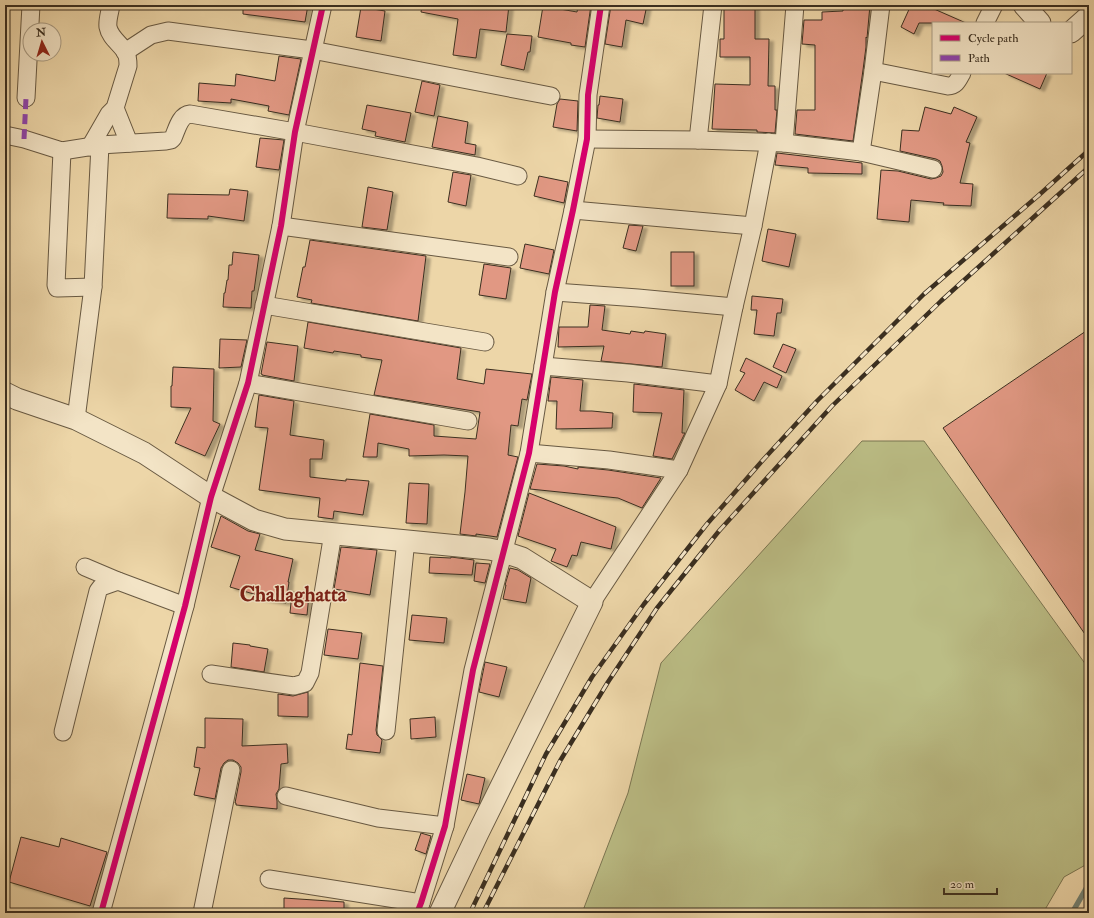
<svg xmlns="http://www.w3.org/2000/svg" width="1094" height="918" font-family="'IM FELL Double Pica',serif">
  <style>
    .green { fill: #bbbd85; stroke: #7b7652 }
    .lines { fill: none; stroke-linecap: round; stroke-linejoin: round }
    .stream { stroke: #738274; stroke-width: 5.5 }
    .building { fill: #e19883; stroke: #3b2f20; filter: url(#shadow) }
    .minor-casing { stroke: #685942; stroke-width: 19 }
    .tertiary-casing { stroke: #685942; stroke-width: 23 }
    .minor { stroke: #f3e4c6; stroke-width: 17 }
    .tertiary { stroke: #f3e4c6; stroke-width: 21 }
    .rail-casing { stroke: #3b2f20; stroke-width: 4.5 }
    .rail { stroke: #f3e4c6; stroke-width: 3; stroke-dasharray: 9; stroke-linecap: butt }
    .quiet { stroke: #8e44ad; stroke-width: 5; stroke-dasharray: 10 5; stroke-linecap: butt }
    .cycleway-casing { stroke: #f3e4c6; stroke-width: 8 }
    .cycleway { stroke: #d6006c; stroke-width: 6 }
    .labels { text-anchor: middle; dominant-baseline: central; stroke-width: 3; stroke-linejoin: round; paint-order: stroke }
    .district-label { font-size: 21px; font-weight: bold; fill: #7a1f14; stroke: #f3e4c6 }
  </style>
  <defs>
    <filter id="shadow"><feDropShadow dx="4.5" dy="2.5" stdDeviation="1" flood-color="#0004"/></filter>
  </defs>
  <rect width="100%" height="100%" fill="#edd6a8"/>
  <filter id="stains"><feTurbulence type="fractalNoise" baseFrequency=".005" numOctaves="4"/><feColorMatrix values="0 0 0 0 .2 0 0 0 0 .09 0 0 0 0 .02 0 0 0 .5 -.17"/></filter>
  <radialGradient id="worn" r=".72"><stop offset=".6" stop-color="#630" stop-opacity="0"/><stop offset="1" stop-color="#630" stop-opacity=".3"/></radialGradient>
  <polygon class="green" points="862,441 924,441 1089,669 1089,863 1064,877 1043,913 582,913 628,793 661,663"/>
  <g class="lines">
    <polyline class="stream" points="1072,913 1087,887 1089,885"/>
  </g>
  <g class="building">
    <polygon points="243,5 308,5 305,22 243,14"/>
    <polygon points="422,5 509,5 506,32 480,29 476,58 453,55 458,19 421,12"/>
    <polygon points="578,5 591,5 585,47 571,45 571,43 538,37 543,6 577,12"/>
    <polygon points="611,5 647,5 643,24 626,20 622,47 605,44"/>
    <polygon points="724,5 755,5 755,39 769,39 768,86 775,86 775,110 777,110 775,133 757,132 757,130 712,129 715,84 750,85 750,57 720,57 720,39 724,39"/>
    <polygon points="843,5 870,5 867,38 866,37 866,47 863,70 853,141 795,134 797,110 815,110 815,45 802,44 804,20 822,20 822,12 843,11"/>
    <polygon points="911,5 925,5 966,23 919,23 914,34 901,27"/>
    <polygon points="361,7 385,11 381,41 356,37"/>
    <polygon points="507,34 532,36 530,52 528,52 524,70 501,65"/>
    <polygon points="279,56 301,59 289,115 268,111 269,106 231,99 231,103 198,101 199,83 235,86 236,74 275,81"/>
    <polygon points="1004,73 1047,73 1040,89"/>
    <polygon points="422,81 440,85 434,116 415,112"/>
    <polygon points="600,96 623,99 620,122 597,118 598,105 599,105"/>
    <polygon points="560,99 578,101 577,131 553,127 557,104"/>
    <polygon points="367,105 411,113 405,142 375,136 376,132 362,129"/>
    <polygon points="925,107 951,114 954,107 977,117 966,142 970,143 960,183 973,184 971,206 943,205 944,203 911,200 909,222 877,219 881,170 898,171 931,179 936,178 941,176 943,172 942,166 940,161 936,159 900,151 902,130 919,131"/>
    <polygon points="438,116 468,122 465,143 476,145 475,155 432,147"/>
    <polygon points="260,138 284,140 279,170 256,167"/>
    <polygon points="777,153 862,163 862,174 808,173 808,168 775,165"/>
    <polygon points="453,172 471,175 466,206 448,202"/>
    <polygon points="539,176 568,182 564,203 534,196"/>
    <polygon points="368,187 393,192 387,230 362,227"/>
    <polygon points="230,189 248,191 244,221 208,216 208,219 167,218 168,194 229,195"/>
    <polygon points="629,225 643,226 636,251 623,248"/>
    <polygon points="768,229 796,234 789,267 762,261"/>
    <polygon points="310,240 426,256 418,321 311,303 312,300 297,297 303,267 305,267"/>
    <polygon points="525,244 554,250 549,274 520,268"/>
    <polygon points="233,252 259,255 254,291 252,291 251,308 223,307 224,293 225,293 227,280 228,280 229,265 232,265"/>
    <rect x="671" y="252" width="23" height="34"/>
    <polygon points="484,264 511,268 506,299 479,295"/>
    <polygon points="752,296 783,299 781,313 777,313 774,336 754,334 757,310 751,310"/>
    <polygon points="590,305 605,306 602,330 630,334 631,331 644,333 645,331 666,334 662,367 601,361 604,346 558,347 559,327 588,327"/>
    <polygon points="308,322 461,348 457,379 484,384 486,369 532,374 527,400 522,399 518,426 511,425 508,455 518,457 497,537 476,534 476,536 460,534 465,492 468,456 444,455 409,456 409,449 378,443 377,457 363,457 370,414 434,425 434,436 476,439 480,412 374,395 382,360 361,357 361,355 334,351 333,353 304,348"/>
    <polygon points="1089,329 1089,640 943,428"/>
    <polygon points="220,339 247,340 241,367 219,368"/>
    <polygon points="267,342 298,346 294,381 262,375 262,374 261,374"/>
    <polygon points="783,344 796,349 786,373 773,367"/>
    <polygon points="746,358 782,376 777,388 764,382 754,401 735,390 745,373 740,371"/>
    <polygon points="173,367 214,369 213,421 220,424 205,456 175,443 191,408 171,407 171,386 172,386"/>
    <polygon points="551,377 583,380 580,411 592,411 613,413 612,428 556,429 557,401 548,401"/>
    <polygon points="634,384 684,390 682,433 685,433 672,459 653,456 662,413 633,412"/>
    <polygon points="259,395 294,401 290,435 324,440 322,459 310,459 310,477 346,481 346,479 369,481 363,515 334,511 333,519 318,517 320,498 259,490 268,428 255,427"/>
    <polygon points="537,464 564,466 578,469 578,467 608,470 661,478 642,508 618,498 530,489"/>
    <polygon points="409,483 429,484 427,524 406,523"/>
    <polygon points="529,493 616,527 611,549 581,542 577,556 572,555 567,567 551,561 556,549 518,536"/>
    <polygon points="221,516 248,531 260,534 255,550 293,559 288,582 289,582 286,603 257,598 257,595 230,587 240,556 211,547"/>
    <polygon points="341,547 377,550 370,595 334,589"/>
    <polygon points="430,557 451,558 451,557 474,560 472,575 429,573"/>
    <polygon points="476,563 490,564 485,583 474,581"/>
    <polygon points="510,568 518,570 531,578 526,603 503,599 506,585 505,585"/>
    <polygon points="292,592 309,594 307,615 290,613"/>
    <polygon points="412,615 447,618 444,643 409,640"/>
    <polygon points="328,629 362,633 358,659 324,655"/>
    <polygon points="233,643 250,645 250,646 268,649 264,672 231,667"/>
    <polygon points="485,662 507,667 499,697 479,692"/>
    <polygon points="360,663 383,666 376,730 377,735 382,740 380,753 346,749 348,734 352,735"/>
    <polygon points="308,692 308,717 278,716 278,694 293,696"/>
    <polygon points="435,717 436,737 411,739 410,719"/>
    <polygon points="205,718 243,719 242,746 287,744 288,763 281,764 279,789 276,794 277,801 277,809 236,805 236,803 235,803 241,772 241,767 238,763 233,760 228,760 224,763 221,768 215,799 194,795 200,768 194,767 197,747 205,748"/>
    <polygon points="467,774 485,778 479,804 461,800"/>
    <polygon points="421,833 431,836 426,854 415,850"/>
    <polygon points="21,837 59,847 61,838 107,852 90,906 9,882"/>
    <polygon points="284,898 344,902 344,913 284,913"/>
  </g>
  <g class="lines">
    <g class="minor-casing">
      <g id="minor">
        <polyline points="985,23 994,5"/>
        <polyline points="125,52 151,35 168,31 312,50 551,96"/>
        <path d="M 873,71 L 948,86 C 956,86 958,80 962,73"/>
        <polyline points="26,98 31,5"/>
        <polyline points="115,108 129,143"/>
        <path d="M 5,135 L 24,139 L 62,151 L 100,145 L 166,141 L 171,140 L 173,138 C 177,129 180,115 190,114 L 295,132 L 477,166 L 518,176"/>
        <polyline points="587,139 698,140 784,143 795,5"/>
        <polyline points="698,140 713,5"/>
        <polyline points="784,143 861,152 933,169"/>
        <path d="M 90,147 L 109,114 L 115,108 L 128,66 C 128,62 128,57 126,53 C 121,44 110,38 108,27 C 107,20 110,12 111,5"/>
        <polyline points="62,151 56,285 57,288 58,288 93,287"/>
        <polyline points="861,152 873,71 881,5"/>
        <polyline points="573,210 753,226"/>
        <polyline points="281,226 509,257"/>
        <polyline points="555,292 638,298 734,307"/>
        <polyline points="264,305 485,342"/>
        <polyline points="543,366 628,373 718,384"/>
        <polyline points="248,383 468,421"/>
        <polyline points="76,419 93,287 100,145"/>
        <polyline points="529,453 609,460 679,470"/>
        <polyline points="85,567 118,581"/>
        <polyline points="592,602 679,470 718,384 734,307 753,226 769,142"/>
        <polyline points="211,674 294,686 305,683 310,673 333,533"/>
        <polyline points="386,731 406,540"/>
        <polyline points="63,732 98,591 101,587 118,581 185,606"/>
        <polyline points="286,796 378,818 445,826"/>
        <polyline points="269,879 421,903"/>
        <polyline points="101,913 185,606 211,497 248,383 281,226 295,132 323,5"/>
        <polyline points="202,913 231,770"/>
        <polyline points="417,913 421,903 445,826 473,670 529,453 555,292 573,210 587,139 588,95 601,5"/>
      </g>
    </g>
    <g class="tertiary-casing">
      <g id="tertiary">
        <polyline points="1024,5 1040,23"/>
        <polyline points="1071,32 1089,16"/>
        <polyline points="5,393 17,399 76,419 144,453 211,497 254,520 285,529 489,549 504,552 522,558 592,602 478,833 440,913"/>
      </g>
    </g>
    <use href="#minor" class="minor"/>
    <use href="#tertiary" class="tertiary"/>
    <g class="rail-casing">
      <g id="rail">
        <polyline points="470,913 546,754 592,677 644,604 707,524 763,460 817,401 924,294 1039,195 1089,150"/>
        <polyline points="483,913 560,761 608,682 657,608 719,531 832,406 941,301 1089,167"/>
      </g>
    </g>
    <use href="#rail" class="rail"/>
    <polyline class="quiet" points="24,139 26,98"/>
    <g class="cycleway-casing">
      <g id="cycleway">
        <polyline points="101,913 185,606 211,497 248,383 281,226 295,132 323,5"/>
        <polyline points="417,913 421,903 445,826 473,670 529,453 555,292 573,210 587,139 588,95 601,5"/>
      </g>
    </g>
    <use href="#cycleway" class="cycleway"/>
  </g>
  <g class="labels">
    <g class="district-label">
      <text x="293" y="594">Challaghatta</text>
    </g>
  </g>
  <rect width="1094" height="918" fill="none" stroke="#edd6a8" stroke-width="20"/>
  <rect x="6" y="6" width="1082" height="906" fill="none" stroke="#3b2f20" stroke-width="2"/>
  <rect x="10" y="10" width="1074" height="898" fill="none" stroke="#3b2f20"/>
  <rect x="932" y="22" width="140" height="52" fill="#f3e4c6" stroke="#a99c84"/>
  <rect x="940" y="35" width="20" height="6" fill="#d6006c" stroke="#a99c84"/>
  <text x="968" y="42" font-size="12" fill="#3b2f20">Cycle path</text>
  <rect x="940" y="55" width="20" height="6" fill="#8e44ad" stroke="#a99c84"/>
  <text x="968" y="62" font-size="12" fill="#3b2f20">Path</text>
  <g transform="translate(42 42) rotate(355)"><circle r="19" fill="#f3e4c6" stroke="#a99c84"/>
  <path d="M0-3L7 15L0 10L-7 15Z" fill="#8f2418"/>
  <text y="-6" font-size="11" font-weight="bold" text-anchor="middle" fill="#3b2f20">N</text>
  </g>
  <path d="M944 888v6h53v-6" fill="none" stroke="#3b2f20" stroke-width="2"/>
  <text x="950" y="888" font-size="12" fill="#3b2f20" stroke="#f3e4c6" stroke-width="3" paint-order="stroke">20 m</text>
  <rect width="100%" height="100%" filter="url(#stains)"/>
  <rect width="100%" height="100%" fill="url(#worn)"/>
</svg>
